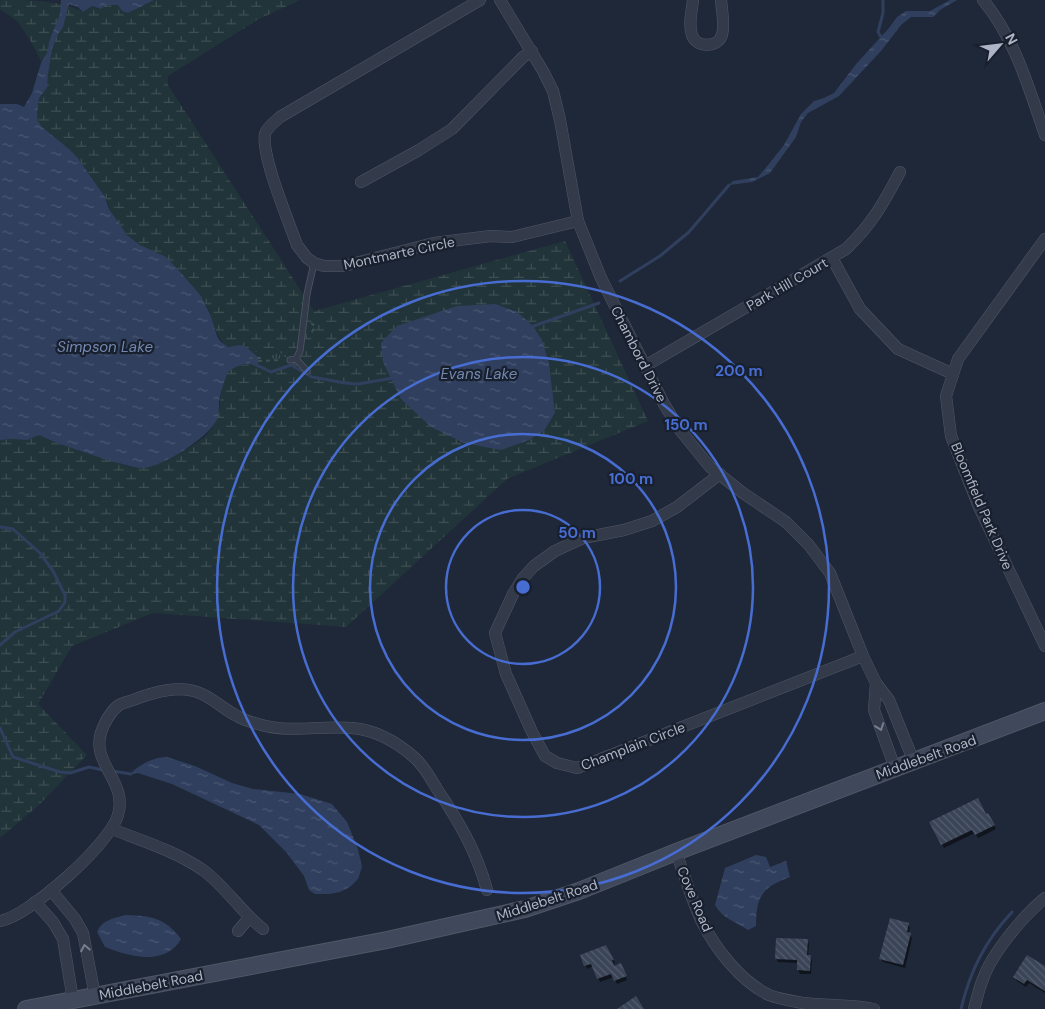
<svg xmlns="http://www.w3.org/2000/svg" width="1045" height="1009" font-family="'DM Sans',sans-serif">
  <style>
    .grass { fill: url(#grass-tufts) }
    .wetland { fill: url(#wetland-marsh); fill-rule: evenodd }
    .water { fill: url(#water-ripples) }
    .shadow { fill: #0007 }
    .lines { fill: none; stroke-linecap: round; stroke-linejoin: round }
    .stream { stroke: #303f5e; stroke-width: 3 }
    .building { fill: url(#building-back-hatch) }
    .lane-casing { stroke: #505766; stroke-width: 7 }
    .street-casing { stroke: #505766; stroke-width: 12 }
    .secondary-casing { stroke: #505766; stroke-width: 18 }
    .path { stroke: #3c5054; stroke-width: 2; stroke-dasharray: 4 4; stroke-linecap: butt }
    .lane { stroke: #333a49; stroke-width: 5.5 }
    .street { stroke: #333a49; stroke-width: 11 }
    .secondary { stroke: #40485c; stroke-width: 16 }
    .oneway { stroke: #767d8d }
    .ring { fill: none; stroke: #486dd2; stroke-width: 2.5 }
    .labels { text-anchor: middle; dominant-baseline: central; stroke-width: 4.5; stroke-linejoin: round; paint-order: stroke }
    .street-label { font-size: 14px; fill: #adb4c5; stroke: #181f2d }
    .water-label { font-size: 15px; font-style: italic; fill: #7488af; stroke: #181f2d }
    .centre { fill: #486dd2; stroke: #181f2d; stroke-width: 2.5 }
    .ring-label { font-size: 15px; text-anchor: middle; font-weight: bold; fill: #486dd2; stroke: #181f2d; stroke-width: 4.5; stroke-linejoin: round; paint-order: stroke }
  </style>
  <defs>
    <pattern id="grass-tufts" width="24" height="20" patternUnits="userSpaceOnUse" patternTransform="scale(1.25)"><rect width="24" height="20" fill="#213439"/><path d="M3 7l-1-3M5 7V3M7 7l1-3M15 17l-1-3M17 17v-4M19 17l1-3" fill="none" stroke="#3f4f54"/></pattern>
    <pattern id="wetland-marsh" width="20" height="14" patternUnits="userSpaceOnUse" patternTransform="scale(1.25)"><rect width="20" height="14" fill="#213439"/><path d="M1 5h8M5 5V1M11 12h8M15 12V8" fill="none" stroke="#3f4f54"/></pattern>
    <pattern id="water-ripples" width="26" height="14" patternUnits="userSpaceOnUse" patternTransform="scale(1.25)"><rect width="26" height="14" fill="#303f5e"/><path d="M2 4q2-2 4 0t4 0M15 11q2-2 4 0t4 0" fill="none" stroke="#4b5874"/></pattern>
    <pattern id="building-back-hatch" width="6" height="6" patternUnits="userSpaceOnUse" patternTransform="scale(1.25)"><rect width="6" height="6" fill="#3b4558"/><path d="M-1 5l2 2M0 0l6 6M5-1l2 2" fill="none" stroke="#555d6e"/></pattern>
  </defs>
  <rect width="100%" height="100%" fill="#1f2838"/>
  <polygon class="grass" points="271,348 282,354 291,365 271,372 252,363 258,364 259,358 252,353"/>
  <path class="wetland" d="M 0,0 C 26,0 62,0 83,12 L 92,6 L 98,9 L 103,8 L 105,5 L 118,5 L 122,11 L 128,13 L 154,0 L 300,0 L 257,20 L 168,76 L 168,85 L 314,311 L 565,241 L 648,421 L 507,479 L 346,627 L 153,613 L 72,646 L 38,704 L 87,755 L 40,804 L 0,838 L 0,440 L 11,439 L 27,440 L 39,435 L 57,443 L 113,462 C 122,463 130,468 139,468 C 143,468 149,465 153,463 C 176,455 209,443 217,418 C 222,403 219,387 227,373 C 232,366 244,365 252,363 L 271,372 L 291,365 L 282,354 L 271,348 L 252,353 L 240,345 L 228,347 C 215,337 215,324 209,310 C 203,298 193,287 184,276 C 180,272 174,268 169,265 C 145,248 113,232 107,200 L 77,157 L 69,149 L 42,127 L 38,121 L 37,115 L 39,98 L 46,90 L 48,74 L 29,38 L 17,21 L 0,9 ZM 542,340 L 549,363 L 555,414 L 544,431 L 529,440 L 464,443 L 431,427 L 401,398 Z"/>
  <g class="water">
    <path d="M 61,0 L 154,0 L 128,13 L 122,11 L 118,5 L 106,5 L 101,9 L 92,6 L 83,12 L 78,7 L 69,4 L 63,27 L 58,34 L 52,49 L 48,74 L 47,88 L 39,98 L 37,115 L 38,121 L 42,127 L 69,149 L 77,157 L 105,197 L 109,209 L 127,235 L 140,245 L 166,257 L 183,275 L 201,296 L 211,316 L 217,336 L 220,341 L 228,347 L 240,345 L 246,347 L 259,358 L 258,364 C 248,362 236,365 228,372 C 224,381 221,391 219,401 C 219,406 219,412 218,417 C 212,436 159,470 139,468 C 130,467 122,463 113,462 L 57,443 L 39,435 L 27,440 L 11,439 L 0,440 L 0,104 L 17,104 L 24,107 L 32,93 L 41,63 L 47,53 L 50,39 L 60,14 Z"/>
    <polygon points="950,0 957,0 940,10 933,17 911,17 901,25 881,51 839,96 808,113 801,122 796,137 770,173 752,182 729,185 733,181 758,177 764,170 784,145 801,114 814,101 824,98 834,93 857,63 889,28 897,17 906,11 930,11"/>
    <polygon points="495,304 517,312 533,326 542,340 549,363 555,413 544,431 529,440 501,450 464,443 431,427 401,399 383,362 381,343 397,326 457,306"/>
    <path d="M 167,757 L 195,766 L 232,783 L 253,789 L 300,794 L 332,804 L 347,822 L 358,849 L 362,867 L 358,879 L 350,887 L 340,892 L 330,894 L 315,894 L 309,890 L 304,876 L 286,852 L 259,825 L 172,784 L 138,773 L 131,774 L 132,772 C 141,764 154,757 167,757 Z"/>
    <path d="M 756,855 L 766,857 L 770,867 L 786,861 L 790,877 C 762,887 756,897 756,926 L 748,930 C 735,921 723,919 715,905 L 725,868 Z"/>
    <path d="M 126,915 C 150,916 165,917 181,939 C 165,967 128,956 105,947 L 97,932 C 102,920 114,918 126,915 Z"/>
  </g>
  <g class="shadow">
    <polygon points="988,814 996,829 978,838 975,833 944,848 931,823"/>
    <polygon points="908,924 910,928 908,934 912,938 905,968 883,962 881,959"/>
    <polygon points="807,940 809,944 808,956 812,960 811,974 800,974 798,970 798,963 778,962 776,958"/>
    <polygon points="605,946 615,963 613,964 614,967 622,968 627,980 617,984 614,977 600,982 593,966 587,969 586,966"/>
    <polygon points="1045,968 1045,993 1029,983 1026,987 1017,981 1015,977"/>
  </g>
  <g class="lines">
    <g class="stream">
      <polyline points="881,37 878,32 883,13 883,0"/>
      <polyline points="620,281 660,256 689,232 729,185"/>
      <polyline points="531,327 599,303"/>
      <polyline points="252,363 271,372 291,365 312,377 345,383 358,384 393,378"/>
      <polyline points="0,527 13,529 40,553 53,571 65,595 65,602 59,611 15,632 0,645"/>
      <polyline points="0,728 13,757 60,772 70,773 89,767 103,770"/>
      <polyline points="112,771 131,774"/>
      <path d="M 961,1009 C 970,971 985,941 1012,912"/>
    </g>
  </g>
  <g class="building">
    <polygon points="978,798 986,814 988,813 995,825 975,835 972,830 941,845 929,822"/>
    <polygon points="890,918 909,923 907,932 911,933 903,965 879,959"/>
    <polygon points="776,938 808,939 807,955 811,955 810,971 797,970 797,960 775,959"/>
    <polygon points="606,945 614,960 612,960 614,966 621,963 627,976 614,981 611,974 597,979 591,964 584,966 580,955"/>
    <polygon points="1027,955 1045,966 1045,991 1027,980 1024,984 1013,977"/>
    <polygon points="636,996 644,1009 617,1009"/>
  </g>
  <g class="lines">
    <g class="lane-casing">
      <g id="lane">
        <polyline points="296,359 307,371"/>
        <polyline points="290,360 296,359 300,351 307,294 314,263"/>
      </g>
    </g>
    <g class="street-casing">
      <g id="street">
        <path d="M 480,0 L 280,117 C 275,122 267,127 265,134 C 261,156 289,222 297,245 L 307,258 L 314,263 L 324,266 L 344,266 L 434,243 L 491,236 L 512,237 L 578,221"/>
        <polyline points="500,0 543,71 553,91 560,120 578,221 601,278 664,404 680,430 710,467 743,493 786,522 809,545 830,573 863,656 876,683 889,700 914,762"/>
        <path d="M 693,0 C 692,11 688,24 692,35 C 696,48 718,48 722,35 C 725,25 722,11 721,0"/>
        <path d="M 983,0 C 1015,39 1029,88 1045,135"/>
        <polyline points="361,182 419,150 452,129 523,57 532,51"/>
        <polyline points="1045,239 958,359 946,396 951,436 979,507 1045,646"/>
        <polyline points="832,258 860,309 898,349 953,374"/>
        <path d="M 645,366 L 846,249 C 872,224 883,204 900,172"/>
        <polyline points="720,474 677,507 652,521 624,530 583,538 555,551 534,566 523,578 513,594 495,633 506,674 532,732 545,756 557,763 577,768 580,767 863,656"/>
        <polyline points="876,683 874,710 895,768"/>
        <path d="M 112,829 C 143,841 175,851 203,870 C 226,887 241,912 263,929"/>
        <path d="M 676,852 C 684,874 691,898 701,920 C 715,948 740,981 769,995 C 779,999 792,1001 803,1003 C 827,1006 850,1004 874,1009"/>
        <polyline points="51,890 75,919 83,933 95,996"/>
        <polyline points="35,902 53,922 63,939 73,1000"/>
        <path d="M 0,921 C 29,916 110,844 118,815 C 129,778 84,762 105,723 C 108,717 112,710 119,705 C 122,703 128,702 133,700 C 154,692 180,684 202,694 C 215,700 225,710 237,716 C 243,720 251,722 258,724 C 291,734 319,725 352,728 C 376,730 397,742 415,758 C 424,766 431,779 437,789 C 458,820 477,852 487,890"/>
        <polyline points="238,931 249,918"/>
        <path d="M 974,1009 C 977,999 979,988 983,979 C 992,953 1024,915 1045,898"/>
      </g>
    </g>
    <g class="secondary-casing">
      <polyline id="secondary" points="26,1009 387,940 525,909 579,891 676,852 1045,711"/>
    </g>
    <g class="path">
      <polyline points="311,323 315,326 311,334"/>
      <polyline points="249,358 265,358"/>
      <polyline points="258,361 282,360"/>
    </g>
    <use href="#lane" class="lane"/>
    <use href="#street" class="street"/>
    <use href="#secondary" class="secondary"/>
  </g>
  <defs><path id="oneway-chevron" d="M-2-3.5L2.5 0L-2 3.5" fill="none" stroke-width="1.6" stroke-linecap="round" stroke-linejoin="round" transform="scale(1.25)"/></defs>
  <g class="oneway">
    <use href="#oneway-chevron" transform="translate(880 727) rotate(70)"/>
    <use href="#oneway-chevron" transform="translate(85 948) rotate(-101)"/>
  </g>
  <g class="ring">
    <circle cx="523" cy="587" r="77"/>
    <circle cx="523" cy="587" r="153"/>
    <circle cx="523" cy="587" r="230"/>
    <circle cx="523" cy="587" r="306"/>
  </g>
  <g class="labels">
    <g class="street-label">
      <text transform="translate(399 253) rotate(-12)">Montmarte Circle</text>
      <text transform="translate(787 284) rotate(-30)">Park Hill Court</text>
      <text transform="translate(639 354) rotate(63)">Chambord Drive</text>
      <text transform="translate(982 506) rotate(67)">Bloomfield Park Drive</text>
      <text transform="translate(633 746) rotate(-21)">Champlain Circle</text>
      <text transform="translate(926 757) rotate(-20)">Middlebelt Road</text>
      <text transform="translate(695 899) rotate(67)">Cove Road</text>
      <text transform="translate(547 900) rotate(-18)">Middlebelt Road</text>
      <text transform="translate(151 985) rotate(-11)">Middlebelt Road</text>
    </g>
    <g class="water-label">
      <text x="105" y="347">Simpson Lake</text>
      <text x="479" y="374">Evans Lake</text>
    </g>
  </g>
  <circle cx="523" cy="587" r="8" class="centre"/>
  <g class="ring-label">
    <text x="739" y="376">200 m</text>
    <text x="686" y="430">150 m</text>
    <text x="631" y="484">100 m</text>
    <text x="577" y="538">50 m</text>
  </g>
  <g transform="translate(1000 45) rotate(62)" stroke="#181f2d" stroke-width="4" paint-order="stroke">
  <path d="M0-4L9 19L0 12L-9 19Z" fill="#adb4c5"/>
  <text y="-8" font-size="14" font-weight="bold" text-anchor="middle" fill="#adb4c5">N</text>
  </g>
</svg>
